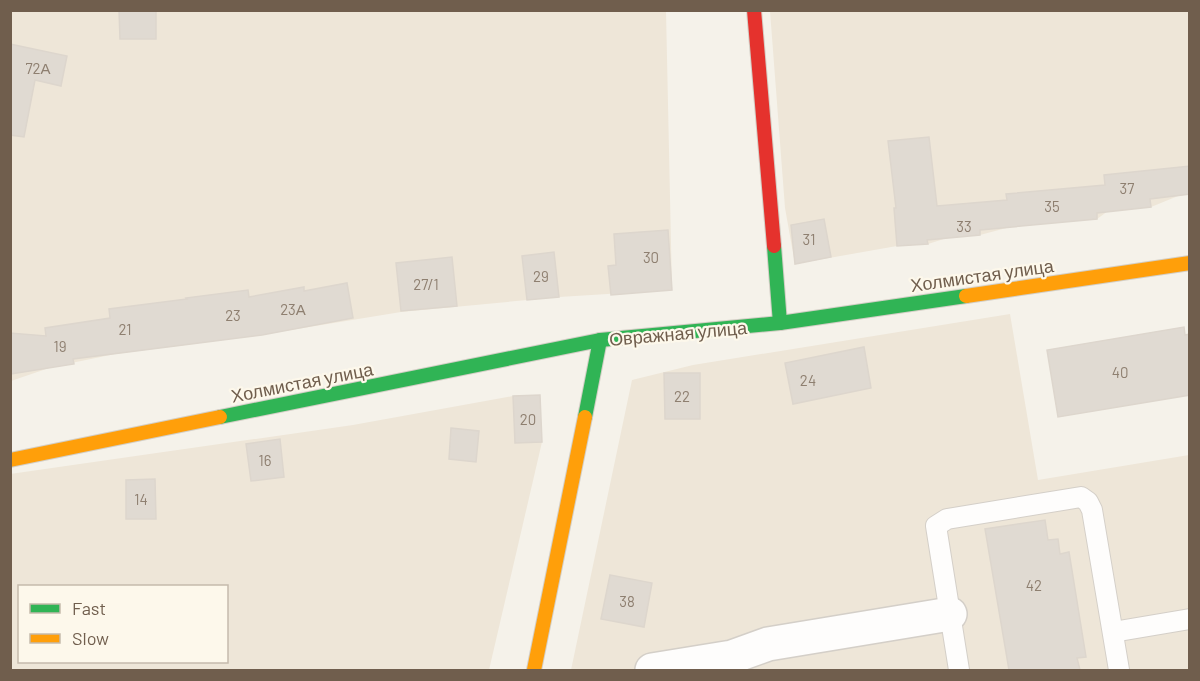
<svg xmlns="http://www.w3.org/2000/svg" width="1200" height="681" font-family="Barlow,sans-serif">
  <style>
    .residential { fill: #eee6d8; fill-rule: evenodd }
    .building { fill: #e0dad2; stroke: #ddd6cd; stroke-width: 1.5 }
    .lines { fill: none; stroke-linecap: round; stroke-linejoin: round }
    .lane-casing { stroke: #d4cfc8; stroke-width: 22 }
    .street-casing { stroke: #d4cfc8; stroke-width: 36 }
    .fast-casing { stroke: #d3cec5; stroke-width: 16 }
    .slow-casing { stroke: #d3cec5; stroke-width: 16 }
    .jam-casing { stroke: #d3cec5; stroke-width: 16 }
    .lane { stroke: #fefdfc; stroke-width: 20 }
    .street { stroke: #fefdfc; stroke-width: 33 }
    .fast { stroke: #30b455; stroke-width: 14 }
    .slow { stroke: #ff9f0a; stroke-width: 14 }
    .jam { stroke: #e5322d; stroke-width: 14 }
    .labels { text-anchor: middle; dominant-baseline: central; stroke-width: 4.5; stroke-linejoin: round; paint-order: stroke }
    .number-label { font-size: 15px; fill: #8e7f70 }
    .street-label { font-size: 18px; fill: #705e4d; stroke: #fdf8eb }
  </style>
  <rect width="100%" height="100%" fill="#f5f2ea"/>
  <g class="residential">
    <polygon points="11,11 666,11 672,290 559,297 401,312 254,336 115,354 52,367 11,381"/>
    <polygon points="770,11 1189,11 1189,194 1178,196 1151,207 1108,211 1097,219 1010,227 980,235 950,237 928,244 897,246 795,264 785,208"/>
    <polygon points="1010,314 1038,480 1189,455 1189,670 571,670 632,380 693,365"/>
    <path d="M 540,395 L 542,442 L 489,670 L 11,670 L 10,474 L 353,425 L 513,396 ZM 20,586 L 226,586 L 226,662 L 20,662 Z"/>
  </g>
  <g class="building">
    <polygon points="119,10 156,10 156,39 120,39"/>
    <polygon points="10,44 67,56 61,86 35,80 24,137 10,135"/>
    <polygon points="929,137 937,206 1007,200 1006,194 1105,185 1104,175 1190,166 1190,194 1150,199 1151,207 1097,213 1097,219 980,230 980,235 927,240 928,244 897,246 894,208 896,208 888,141"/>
    <polygon points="824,219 831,257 795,264 791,225"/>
    <polygon points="668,230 672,290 611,295 608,266 616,265 614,234"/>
    <polygon points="554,252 559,297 527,300 522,256"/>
    <polygon points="452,257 457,306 401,311 396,263"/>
    <polygon points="347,283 353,318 262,335 73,359 74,364 10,374 10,333 46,336 45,328 110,318 109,309 187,299 186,298 248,290 249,297 304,287 304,291"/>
    <polygon points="1184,327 1185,335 1190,334 1190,395 1058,417 1047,350"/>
    <polygon points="864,347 871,388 793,404 785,363"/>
    <polygon points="664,373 700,373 700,419 665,419"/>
    <polygon points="540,395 542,442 515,443 513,396"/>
    <polygon points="451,428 479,431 476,462 449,459"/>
    <polygon points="280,439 284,477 251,481 246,444"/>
    <polygon points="155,479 156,519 126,519 126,480"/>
    <polygon points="1045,520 1048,540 1058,539 1060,554 1069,552 1086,657 1077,658 1080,670 1009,670 985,529"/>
    <polygon points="610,575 652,583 644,627 601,619"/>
  </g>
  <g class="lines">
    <g class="lane-casing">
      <g id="lane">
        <polyline points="1113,632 1190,619"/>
        <polyline points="959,670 936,526 947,519 1081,497 1088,502 1092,510 1119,670"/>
      </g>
    </g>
    <g class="street-casing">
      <polyline id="street" points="652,670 732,657 768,644 950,614"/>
    </g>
    <g class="fast-casing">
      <g id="fast">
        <polyline points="774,246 780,323"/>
        <polyline points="220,417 600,340 780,323 966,296"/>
        <polyline points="585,417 600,340"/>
      </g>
    </g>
    <g class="slow-casing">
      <g id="slow">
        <polyline points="966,296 1190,263"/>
        <polyline points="10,460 220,417"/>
        <polyline points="534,670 585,417"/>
      </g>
    </g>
    <g class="jam-casing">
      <polyline id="jam" points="754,10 774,246"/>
    </g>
    <use href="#lane" class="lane"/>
    <use href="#street" class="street"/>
    <use href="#fast" class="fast"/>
    <use href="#slow" class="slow"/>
    <use href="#jam" class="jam"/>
  </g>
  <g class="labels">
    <g class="number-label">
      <text x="38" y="68">72А</text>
      <text x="1127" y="188">37</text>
      <text x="1052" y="206">35</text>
      <text x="964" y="226">33</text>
      <text x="809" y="239">31</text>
      <text x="651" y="257">30</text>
      <text x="541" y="276">29</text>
      <text x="426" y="284">27/1</text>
      <text x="293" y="309">23А</text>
      <text x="233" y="315">23</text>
      <text x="125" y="329">21</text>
      <text x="60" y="346">19</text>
      <text x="1120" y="372">40</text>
      <text x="808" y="380">24</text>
      <text x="682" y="396">22</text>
      <text x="528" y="419">20</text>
      <text x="265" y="460">16</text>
      <text x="141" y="499">14</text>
      <text x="1034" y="585">42</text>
      <text x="627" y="601">38</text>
    </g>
    <g class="street-label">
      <text transform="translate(982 275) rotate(-8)">Холмистая улица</text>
      <text transform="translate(678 333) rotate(-5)">Овражная улица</text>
      <text transform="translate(302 382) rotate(-11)">Холмистая улица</text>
    </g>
  </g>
  <rect width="1200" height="681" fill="none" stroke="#705e4d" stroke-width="24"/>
  <rect x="18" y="585" width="210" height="78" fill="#fdf8eb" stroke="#c5baac" stroke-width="1.5"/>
  <rect x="30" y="604" width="30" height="9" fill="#30b455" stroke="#c5baac" stroke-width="1.5"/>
  <text x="72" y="615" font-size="18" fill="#705e4d">Fast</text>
  <rect x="30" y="634" width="30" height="9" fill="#ff9f0a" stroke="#c5baac" stroke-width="1.5"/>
  <text x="72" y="645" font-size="18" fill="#705e4d">Slow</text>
</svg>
